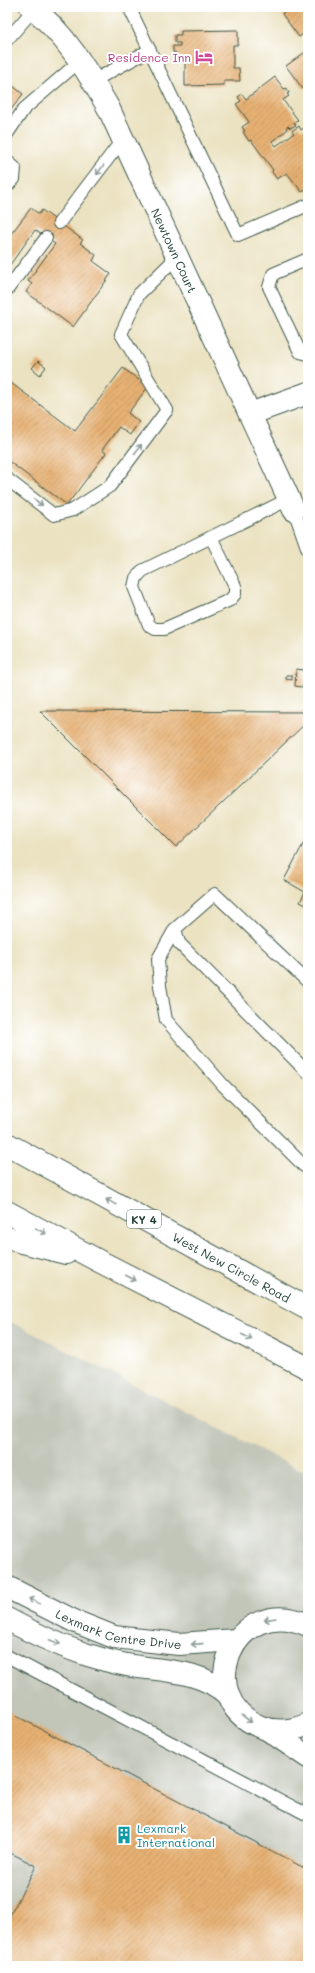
<svg xmlns="http://www.w3.org/2000/svg" width="315" height="1973" font-family="Mali,sans-serif">
  <style>
    .industrial { fill: #c2c6b9 }
    .building { fill: url(#building-hatch) }
    .lines { fill: none; stroke-linecap: round; stroke-linejoin: round }
    .lane-casing { stroke: #3e5649; stroke-width: 14 }
    .street-casing { stroke: #3e5649; stroke-width: 24 }
    .highway-casing { stroke: #3e5649; stroke-width: 24 }
    .lane { stroke: #fff; stroke-width: 12 }
    .street { stroke: #fff; stroke-width: 22 }
    .highway { stroke: #fff; stroke-width: 22 }
    .oneway { stroke: #8f9e9a }
    .labels { text-anchor: middle; dominant-baseline: central; stroke-width: 4; stroke-linejoin: round; paint-order: stroke }
    .shield { fill: #fff; stroke: #627771; stroke-width: 1 }
    .shield-label { font-size: 11px; font-weight: bold; fill: #1f3d34 }
    .hotel-label { font-size: 12px; fill: #b23c85; stroke: #fff; text-anchor: end }
    .street-label { font-size: 12px; fill: #1f3d34; stroke: #fff }
    .culture-label { font-size: 12px; fill: #0d838f; stroke: #fff; text-anchor: start }
  </style>
  <defs>
    <pattern id="building-hatch" width="6" height="6" patternUnits="userSpaceOnUse"><rect width="6" height="6" fill="#e7b173"/><path d="M-1 1l2-2M0 6l6-6M5 7l2-2" fill="none" stroke="#bb915f"/></pattern>
  </defs>
  <rect width="100%" height="100%" fill="#fff"/>
  <filter id="ink" filterUnits="userSpaceOnUse"><feTurbulence type="fractalNoise" baseFrequency=".025" numOctaves="2"/><feDisplacementMap in="SourceGraphic" scale="8" xChannelSelector="R" yChannelSelector="G"/><feConvolveMatrix kernelMatrix="1 2 1 2 8 2 1 2 1" color-interpolation-filters="sRGB"/></filter>
  <filter id="wash" filterUnits="userSpaceOnUse"><feTurbulence type="fractalNoise" baseFrequency=".012" numOctaves="4" result="noise"/><feDisplacementMap in="SourceGraphic" scale="16" xChannelSelector="R" yChannelSelector="G"/><feGaussianBlur stdDeviation="0.9" result="paint"/><feColorMatrix in="noise" values="0 0 0 0 0 0 0 0 0 0 0 0 0 0 0 0 0 1.4 0 .05"/><feComposite in="paint" operator="in"/></filter>
  <g filter="url(#wash)">
    <rect width="100%" height="100%" fill="#ebe2c1"/>
    <polygon class="industrial" points="7,1320 308,1474 308,1966 7,1966"/>
    <g id="blocks">
      <g class="building">
        <polygon points="289,7 308,7 308,30 299,37 282,14"/>
        <polygon points="238,30 238,45 233,45 233,68 239,68 240,81 224,81 224,85 185,86 185,61 176,61 176,53 173,52 173,46 180,46 180,43 175,43 175,35 181,35 181,31"/>
        <polygon points="308,50 308,85 303,89 286,66"/>
        <polygon points="275,77 284,89 286,88 289,93 287,94 289,96 283,100 298,120 294,123 296,125 290,128 288,126 286,128 287,130 272,141 276,146 294,133 292,131 299,126 301,130 304,128 308,133 308,191 306,192 305,190 302,192 287,173 277,179 272,172 273,170 251,140 249,141 243,132 245,131 242,127 249,122 236,104 241,101 238,97 242,94 246,99"/>
        <polygon points="7,81 23,94 7,115"/>
        <polygon points="31,208 39,214 42,210 83,240 80,243 96,255 93,261 111,274 73,327 26,292 32,284 28,281 55,244 35,230 7,269 7,239"/>
        <polygon points="38,361 46,367 40,375 32,368"/>
        <polygon points="123,368 148,387 128,413 139,422 130,435 119,427 102,450 106,453 67,505 7,460 7,380 75,431"/>
        <polygon points="296,669 304,670 304,685 301,687 295,686"/>
        <polygon points="286,675 292,675 292,680 286,679"/>
        <polygon points="40,711 308,712 308,721 176,847"/>
        <polygon points="308,835 308,906 300,902 305,892 284,880"/>
        <polygon points="7,1711 308,1870 308,1966 7,1966 7,1921 36,1866 7,1851"/>
      </g>
    </g>
  </g>
  <g filter="url(#ink)">
    <use href="#blocks" fill-opacity="0" stroke="#3e5649" stroke-width="1"/>
    <g class="lines">
      <g class="lane-casing">
        <g id="lane">
          <polyline points="129,7 238,235 308,205"/>
          <polyline points="7,40 34,9"/>
          <polyline points="93,81 150,50"/>
          <polyline points="7,134 24,109 80,61"/>
          <polyline points="7,161 15,168 14,179 7,186"/>
          <polyline points="59,223 123,139"/>
          <polyline points="308,259 273,274 269,287 300,352 308,354"/>
          <polyline points="7,290 46,238"/>
          <polyline points="7,479 54,515 73,510 110,486 167,410 121,334 139,294 177,257"/>
          <polyline points="294,510 308,550"/>
          <polyline points="211,537 235,586 235,594 230,600 164,629 155,629 149,625 134,587 136,578 142,571 289,499"/>
          <polyline points="175,929 179,943 308,1073"/>
          <polyline points="308,982 215,894 175,929 158,959 160,986 166,1020 223,1085 304,1166 308,1162"/>
          <polyline points="7,1656 308,1815"/>
        </g>
      </g>
      <g class="street-casing">
        <g id="street">
          <path id="s1" d="M 31,7 C 65,33 88,72 109,109 L 294,510"/>
          <polyline points="250,414 308,393"/>
          <path id="s2" d="M 7,1587 L 74,1621 L 114,1637 L 179,1644 L 236,1640"/>
          <path d="M 7,1619 C 33,1633 60,1646 88,1655 C 104,1660 123,1665 139,1667 C 171,1671 203,1672 228,1695"/>
          <path d="M 308,1625 C 234,1591 190,1699 261,1727 C 277,1733 293,1731 308,1724"/>
          <polyline points="267,1729 308,1757"/>
        </g>
      </g>
      <g class="highway-casing">
        <g id="highway">
          <path id="s3" d="M 7,1144 L 308,1309"/>
          <polyline points="7,1212 97,1260 308,1368"/>
          <polyline points="7,1238 66,1253"/>
        </g>
      </g>
      <use href="#lane" class="lane"/>
      <use href="#street" class="street"/>
      <use href="#highway" class="highway"/>
    </g>
    <defs><path id="oneway-shaft" d="M-6 0H5M1.5-3L5.5 0L1.5 3" fill="none" stroke-width="1.6" stroke-linecap="round" stroke-linejoin="round"/></defs>
    <g class="oneway">
      <use href="#oneway-shaft" transform="translate(100 170) rotate(127)"/>
      <use href="#oneway-shaft" transform="translate(138 449) rotate(-53)"/>
      <use href="#oneway-shaft" transform="translate(38 502) rotate(37)"/>
      <use href="#oneway-shaft" transform="translate(111 1202) rotate(-151)"/>
      <use href="#oneway-shaft" transform="translate(41 1231) rotate(28)"/>
      <use href="#oneway-shaft" transform="translate(131 1278) rotate(27)"/>
      <use href="#oneway-shaft" transform="translate(247 1337) rotate(27)"/>
      <use href="#oneway-shaft" transform="translate(34 1601) rotate(-153)"/>
      <use href="#oneway-shaft" transform="translate(270 1619) rotate(170)"/>
      <use href="#oneway-shaft" transform="translate(55 1642) rotate(22)"/>
      <use href="#oneway-shaft" transform="translate(197 1644) rotate(176)"/>
      <use href="#oneway-shaft" transform="translate(247 1719) rotate(37)"/>
    </g>
  </g>
  <defs>
    <g id="hotel-bare" transform="scale(1.38)"><path d="M-6-4.5h1.5V1H6V5H4.5V3h-9V5H-6ZM-4 0a1.8 1.8 0 1 1 3.6 0ZM.5 0V-2.5h3Q6-2.5 6 0Z" fill="#d1479c" stroke="#fff" stroke-width="2.5" paint-order="stroke"/></g>
    <g id="building-bare" transform="scale(1.38)"><path d="M-4-6H4V6H1V3H-1V6H-4ZM-2.5-4.3h1.7v1.8h-1.7ZM.8-4.3h1.7v1.8H.8ZM-2.5-1h1.7V.8h-1.7ZM.8-1h1.7V.8H.8Z" fill="#0f9aa8" stroke="#fff" stroke-width="2.5" paint-order="stroke"/></g>
  </defs>
  <g fill-rule="evenodd">
    <use href="#hotel-bare" x="204" y="57"/>
    <use href="#building-bare" x="124" y="1835"/>
  </g>
  <g class="labels">
    <rect class="shield" x="127" y="1210" width="34" height="18" rx="3"/>
    <g class="shield-label">
      <text x="144" y="1219">KY 4</text>
    </g>
    <g class="hotel-label">
      <text x="191" y="57">Residence Inn</text>
    </g>
    <g class="street-label">
      <text stroke="none"><textPath href="#s1" startOffset="285">Newtown Court</textPath></text>
      <text stroke="none"><textPath href="#s3" startOffset="256">West New Circle Road</textPath></text>
      <text stroke="none"><textPath href="#s2" startOffset="121">Lexmark Centre Drive</textPath></text>
    </g>
    <g class="culture-label">
      <text x="137" y="1828">Lexmark<tspan x="137" dy="14">International</tspan></text>
    </g>
  </g>
  <rect width="315" height="1973" fill="none" stroke="#fff" stroke-width="24"/>
</svg>
